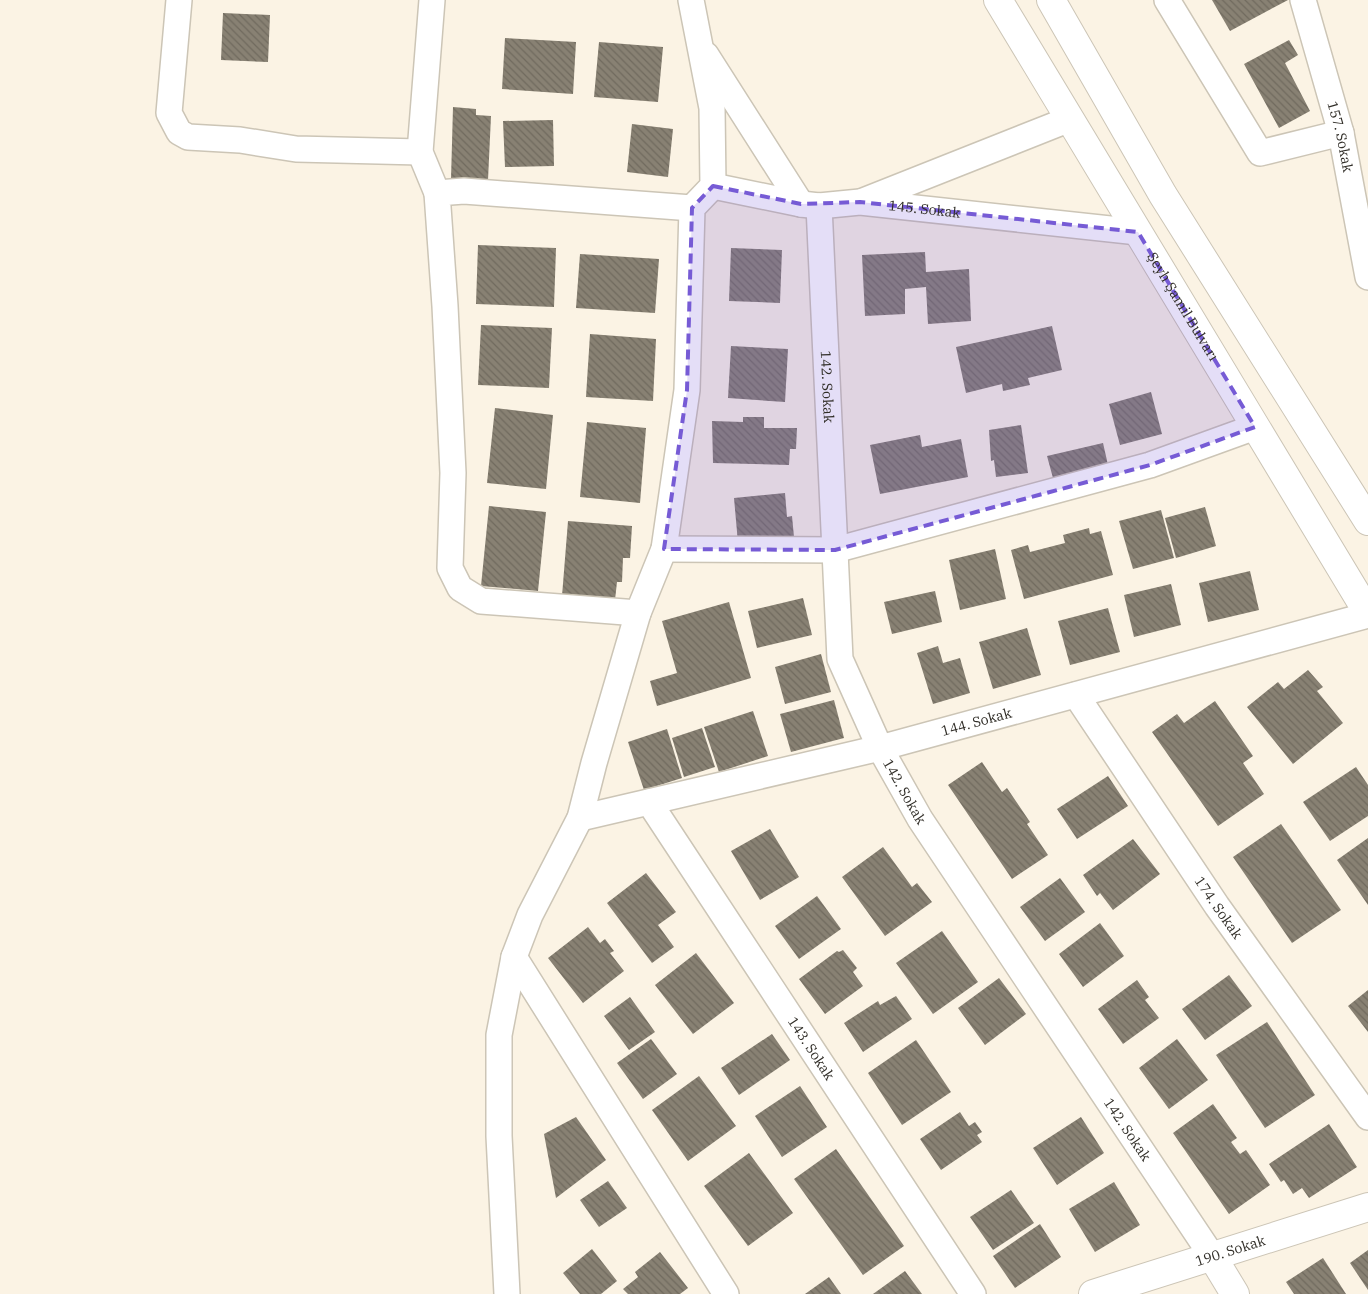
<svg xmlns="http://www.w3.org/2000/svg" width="1368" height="1294" font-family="'IBM Plex Serif',serif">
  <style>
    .building { fill: url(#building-back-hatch) }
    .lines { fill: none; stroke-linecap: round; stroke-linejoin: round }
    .minor-casing { stroke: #ccc5b6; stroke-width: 28 }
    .tertiary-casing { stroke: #ccc5b6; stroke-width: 30 }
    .secondary-casing { stroke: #ccc5b6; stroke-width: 30 }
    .minor { stroke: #fff; stroke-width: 25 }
    .tertiary { stroke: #fff; stroke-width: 28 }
    .secondary { stroke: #fff; stroke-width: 28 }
    .marked { fill: #765bd5; fill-opacity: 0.2; stroke: #765bd5; stroke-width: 4; stroke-dasharray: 10 6; stroke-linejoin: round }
    .labels { text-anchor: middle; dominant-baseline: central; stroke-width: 4; stroke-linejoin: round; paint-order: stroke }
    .street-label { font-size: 14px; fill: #312e28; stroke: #fff }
  </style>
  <defs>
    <pattern id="building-back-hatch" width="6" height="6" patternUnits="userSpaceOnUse" patternTransform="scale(1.25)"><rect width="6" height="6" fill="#888173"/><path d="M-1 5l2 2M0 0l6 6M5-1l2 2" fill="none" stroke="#706a5e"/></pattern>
  </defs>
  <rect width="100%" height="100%" fill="#fbf3e4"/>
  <g class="building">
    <polygon points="1212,0 1288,0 1230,31"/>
    <polygon points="223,13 270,15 268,62 221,60"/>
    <polygon points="505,38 576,42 573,94 502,89"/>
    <polygon points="1289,40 1298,55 1285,63 1310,111 1279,128 1244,64"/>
    <polygon points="599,42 663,47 658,102 594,97"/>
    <polygon points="453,107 476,109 476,115 491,116 488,180 451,179"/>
    <polygon points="553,120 554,166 505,167 503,121"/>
    <polygon points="632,124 673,129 668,177 627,172"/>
    <polygon points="478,245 556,248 554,307 476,304"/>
    <polygon points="731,248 782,250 780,303 729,301"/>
    <polygon points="925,252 926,272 969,269 971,321 928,324 926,287 905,289 905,314 865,316 862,255"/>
    <polygon points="580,254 659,259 655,313 576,308"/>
    <polygon points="481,325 552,328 549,388 478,385"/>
    <polygon points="1052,326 1062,370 1028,378 1030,385 1003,391 1002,384 966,393 956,347"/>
    <polygon points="590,334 656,339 653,401 586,397"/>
    <polygon points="731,346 788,349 785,402 728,398"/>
    <polygon points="1151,392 1162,434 1120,445 1109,404"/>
    <polygon points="495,408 553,415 546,489 487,483"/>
    <polygon points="743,417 764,417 764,428 797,428 796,449 790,449 789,465 713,463 712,421 743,422"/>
    <polygon points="587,422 646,428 640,503 580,497"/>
    <polygon points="1021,425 1028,473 996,477 994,460 991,461 989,430"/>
    <polygon points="920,435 922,447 961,439 968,477 880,494 870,445"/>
    <polygon points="1103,443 1108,465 1053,478 1047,456"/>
    <polygon points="785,493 787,517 792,516 794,537 738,543 734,498"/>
    <polygon points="489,506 546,512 538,591 481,586"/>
    <polygon points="1205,507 1216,546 1176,558 1165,518"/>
    <polygon points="1161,510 1174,558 1133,569 1119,521"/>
    <polygon points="568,521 632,526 630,558 623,558 622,582 617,582 615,600 562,596"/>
    <polygon points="1089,528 1090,534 1101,531 1113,575 1024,599 1011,550 1028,545 1030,552 1065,543 1063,535"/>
    <polygon points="995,549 1006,599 960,610 949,560"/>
    <polygon points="1250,571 1259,610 1208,622 1199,583"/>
    <polygon points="1171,584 1181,625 1134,637 1124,595"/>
    <polygon points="935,591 942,622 892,634 884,602"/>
    <polygon points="803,598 812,635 757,648 748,611"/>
    <polygon points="729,602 751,678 657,706 650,681 677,673 662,621"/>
    <polygon points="1108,608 1120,652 1070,665 1058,621"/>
    <polygon points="1027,628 1041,675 993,689 979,642"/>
    <polygon points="938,646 943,663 960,658 970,693 933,704 917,653"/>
    <polygon points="821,654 831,692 785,704 775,667"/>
    <polygon points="1308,670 1323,687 1317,691 1343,723 1293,764 1247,707 1278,682 1284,689"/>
    <polygon points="834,700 844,738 791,752 780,714"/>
    <polygon points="1215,701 1253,756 1243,763 1264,794 1218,826 1152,732 1177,714 1184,723"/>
    <polygon points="753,711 768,756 719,772 704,727"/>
    <polygon points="702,728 715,767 684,777 672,738"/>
    <polygon points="667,729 682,778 644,790 628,742"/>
    <polygon points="982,762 1002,792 1007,788 1030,822 1027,824 1048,855 1012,879 948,785"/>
    <polygon points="1356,767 1368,785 1368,816 1330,841 1303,802"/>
    <polygon points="1108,776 1128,806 1077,839 1057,809"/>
    <polygon points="1281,824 1341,910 1292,943 1233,857"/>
    <polygon points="770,829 799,877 760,900 731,851"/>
    <polygon points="1368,838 1368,905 1337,860"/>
    <polygon points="1133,839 1160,874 1113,910 1100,893 1097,896 1083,875"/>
    <polygon points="883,847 912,887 917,883 932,902 885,936 842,877"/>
    <polygon points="646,873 676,912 658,925 674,947 652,963 607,903"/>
    <polygon points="1060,878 1085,912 1045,941 1020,907"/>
    <polygon points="817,896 841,929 799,959 775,926"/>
    <polygon points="1100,923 1124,956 1083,987 1059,954"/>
    <polygon points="588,927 600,943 605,939 614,951 610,953 624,971 583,1003 548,958"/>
    <polygon points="942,931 978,982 933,1014 896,963"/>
    <polygon points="843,950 857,968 853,972 863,986 825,1014 799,979 837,951 839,952"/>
    <polygon points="696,953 734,1003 693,1034 655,985"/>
    <polygon points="1229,975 1252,1006 1205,1040 1182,1009"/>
    <polygon points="999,978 1026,1014 985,1045 958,1008"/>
    <polygon points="1137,980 1149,997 1145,1000 1159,1018 1123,1044 1098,1009"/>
    <polygon points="1368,990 1368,1032 1348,1006"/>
    <polygon points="896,996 912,1019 863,1052 844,1023 878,1001 880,1005"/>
    <polygon points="630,997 655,1032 629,1050 604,1016"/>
    <polygon points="1267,1022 1315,1095 1265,1128 1216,1055"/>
    <polygon points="772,1034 790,1060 739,1095 721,1068"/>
    <polygon points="651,1039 677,1074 643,1099 617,1063"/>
    <polygon points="1177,1039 1208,1080 1169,1109 1139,1068"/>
    <polygon points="916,1040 951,1092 902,1125 868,1073"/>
    <polygon points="699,1076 736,1126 688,1161 652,1110"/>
    <polygon points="800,1086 827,1127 782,1157 755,1116"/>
    <polygon points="1213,1104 1237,1138 1231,1142 1240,1154 1246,1150 1270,1185 1229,1214 1173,1133"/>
    <polygon points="960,1112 969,1126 975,1122 982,1132 977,1135 982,1142 941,1170 920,1139"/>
    <polygon points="576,1117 606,1160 556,1198 544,1134"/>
    <polygon points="1081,1117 1104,1153 1057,1185 1033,1148"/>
    <polygon points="1329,1124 1357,1167 1309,1198 1302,1188 1293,1194 1284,1180 1281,1182 1269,1164"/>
    <polygon points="836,1149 904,1246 863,1275 794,1179"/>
    <polygon points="749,1153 793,1213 748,1246 704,1186"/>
    <polygon points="608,1181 627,1208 599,1227 580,1200"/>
    <polygon points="1114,1182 1140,1225 1095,1252 1069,1209"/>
    <polygon points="1011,1190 1034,1223 993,1250 970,1217"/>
    <polygon points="1040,1224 1061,1257 1015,1288 993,1256"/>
    <polygon points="592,1249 617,1281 601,1294 580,1294 563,1273"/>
    <polygon points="1368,1250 1368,1290 1350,1263"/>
    <polygon points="660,1252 688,1288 680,1294 628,1294 623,1289 638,1277 635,1272"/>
    <polygon points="1323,1258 1346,1294 1294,1294 1286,1282"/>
    <polygon points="905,1271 922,1294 873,1294"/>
    <polygon points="829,1277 841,1294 805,1294"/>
  </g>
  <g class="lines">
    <g class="minor-casing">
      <g id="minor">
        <polyline points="179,0 169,113 179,132 188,137 240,140 296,149 420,152"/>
        <polyline points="432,0 420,152 437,193"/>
        <polyline points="1167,0 1260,153 1341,133"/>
        <path id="s1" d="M 1303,0 L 1341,133 L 1368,277"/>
        <polyline points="706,55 801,204"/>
        <path id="s2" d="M 713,186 L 801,204 L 819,206 L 860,202 L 1138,232"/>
        <polyline points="863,201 1070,119"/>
        <path id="s3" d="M 819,206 L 840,659 L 880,748 L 920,819 L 1212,1256"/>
        <polyline points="664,549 835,550 1150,465 1255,427"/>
        <polyline points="638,613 481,601 460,588 450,568 453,473 445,306 437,193 464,191 692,208"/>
        <path id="s4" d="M 1076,695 L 1217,906 L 1368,1117"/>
        <path id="s5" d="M 649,802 L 973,1294"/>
        <path id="s6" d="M 580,818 L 880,748 L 1368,615"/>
        <polyline points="514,957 726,1294"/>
        <polyline points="507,1294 499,1136 499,1035 514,957 530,915 580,818 594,763 638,613 664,549 687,390 692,208 713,186 712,108 691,0"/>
      </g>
    </g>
    <g class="tertiary-casing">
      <g id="tertiary">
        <polyline points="1212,1256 1235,1294"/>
        <path id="s7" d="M 1093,1294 L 1368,1207"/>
      </g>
    </g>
    <g class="secondary-casing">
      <g id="secondary">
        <path id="s8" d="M 998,0 L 1368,613"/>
        <polyline points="1051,0 1163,195 1368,521"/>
      </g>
    </g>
    <use href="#minor" class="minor"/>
    <use href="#tertiary" class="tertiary"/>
    <use href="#secondary" class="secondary"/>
  </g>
  <path class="marked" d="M 713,186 L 801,204 L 860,202 L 1138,232 L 1255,427 L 1150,465 L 835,550 L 664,549 L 687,390 L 692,208 Z"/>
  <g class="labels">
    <g class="street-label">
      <text stroke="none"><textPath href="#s1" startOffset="142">157. Sokak</textPath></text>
      <text stroke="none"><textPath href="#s2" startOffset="214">145. Sokak</textPath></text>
      <text stroke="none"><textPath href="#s8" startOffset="358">Şeyh Şamil Bulvarı</textPath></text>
      <text stroke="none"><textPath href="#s3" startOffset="181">142. Sokak</textPath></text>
      <text stroke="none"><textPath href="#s6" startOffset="408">144. Sokak</textPath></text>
      <text stroke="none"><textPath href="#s3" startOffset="601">142. Sokak</textPath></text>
      <text stroke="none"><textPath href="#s4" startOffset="256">174. Sokak</textPath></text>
      <text stroke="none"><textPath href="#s5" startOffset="295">143. Sokak</textPath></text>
      <text stroke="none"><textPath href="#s3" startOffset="1006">142. Sokak</textPath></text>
      <text stroke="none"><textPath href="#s7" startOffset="144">190. Sokak</textPath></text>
    </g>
  </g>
</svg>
